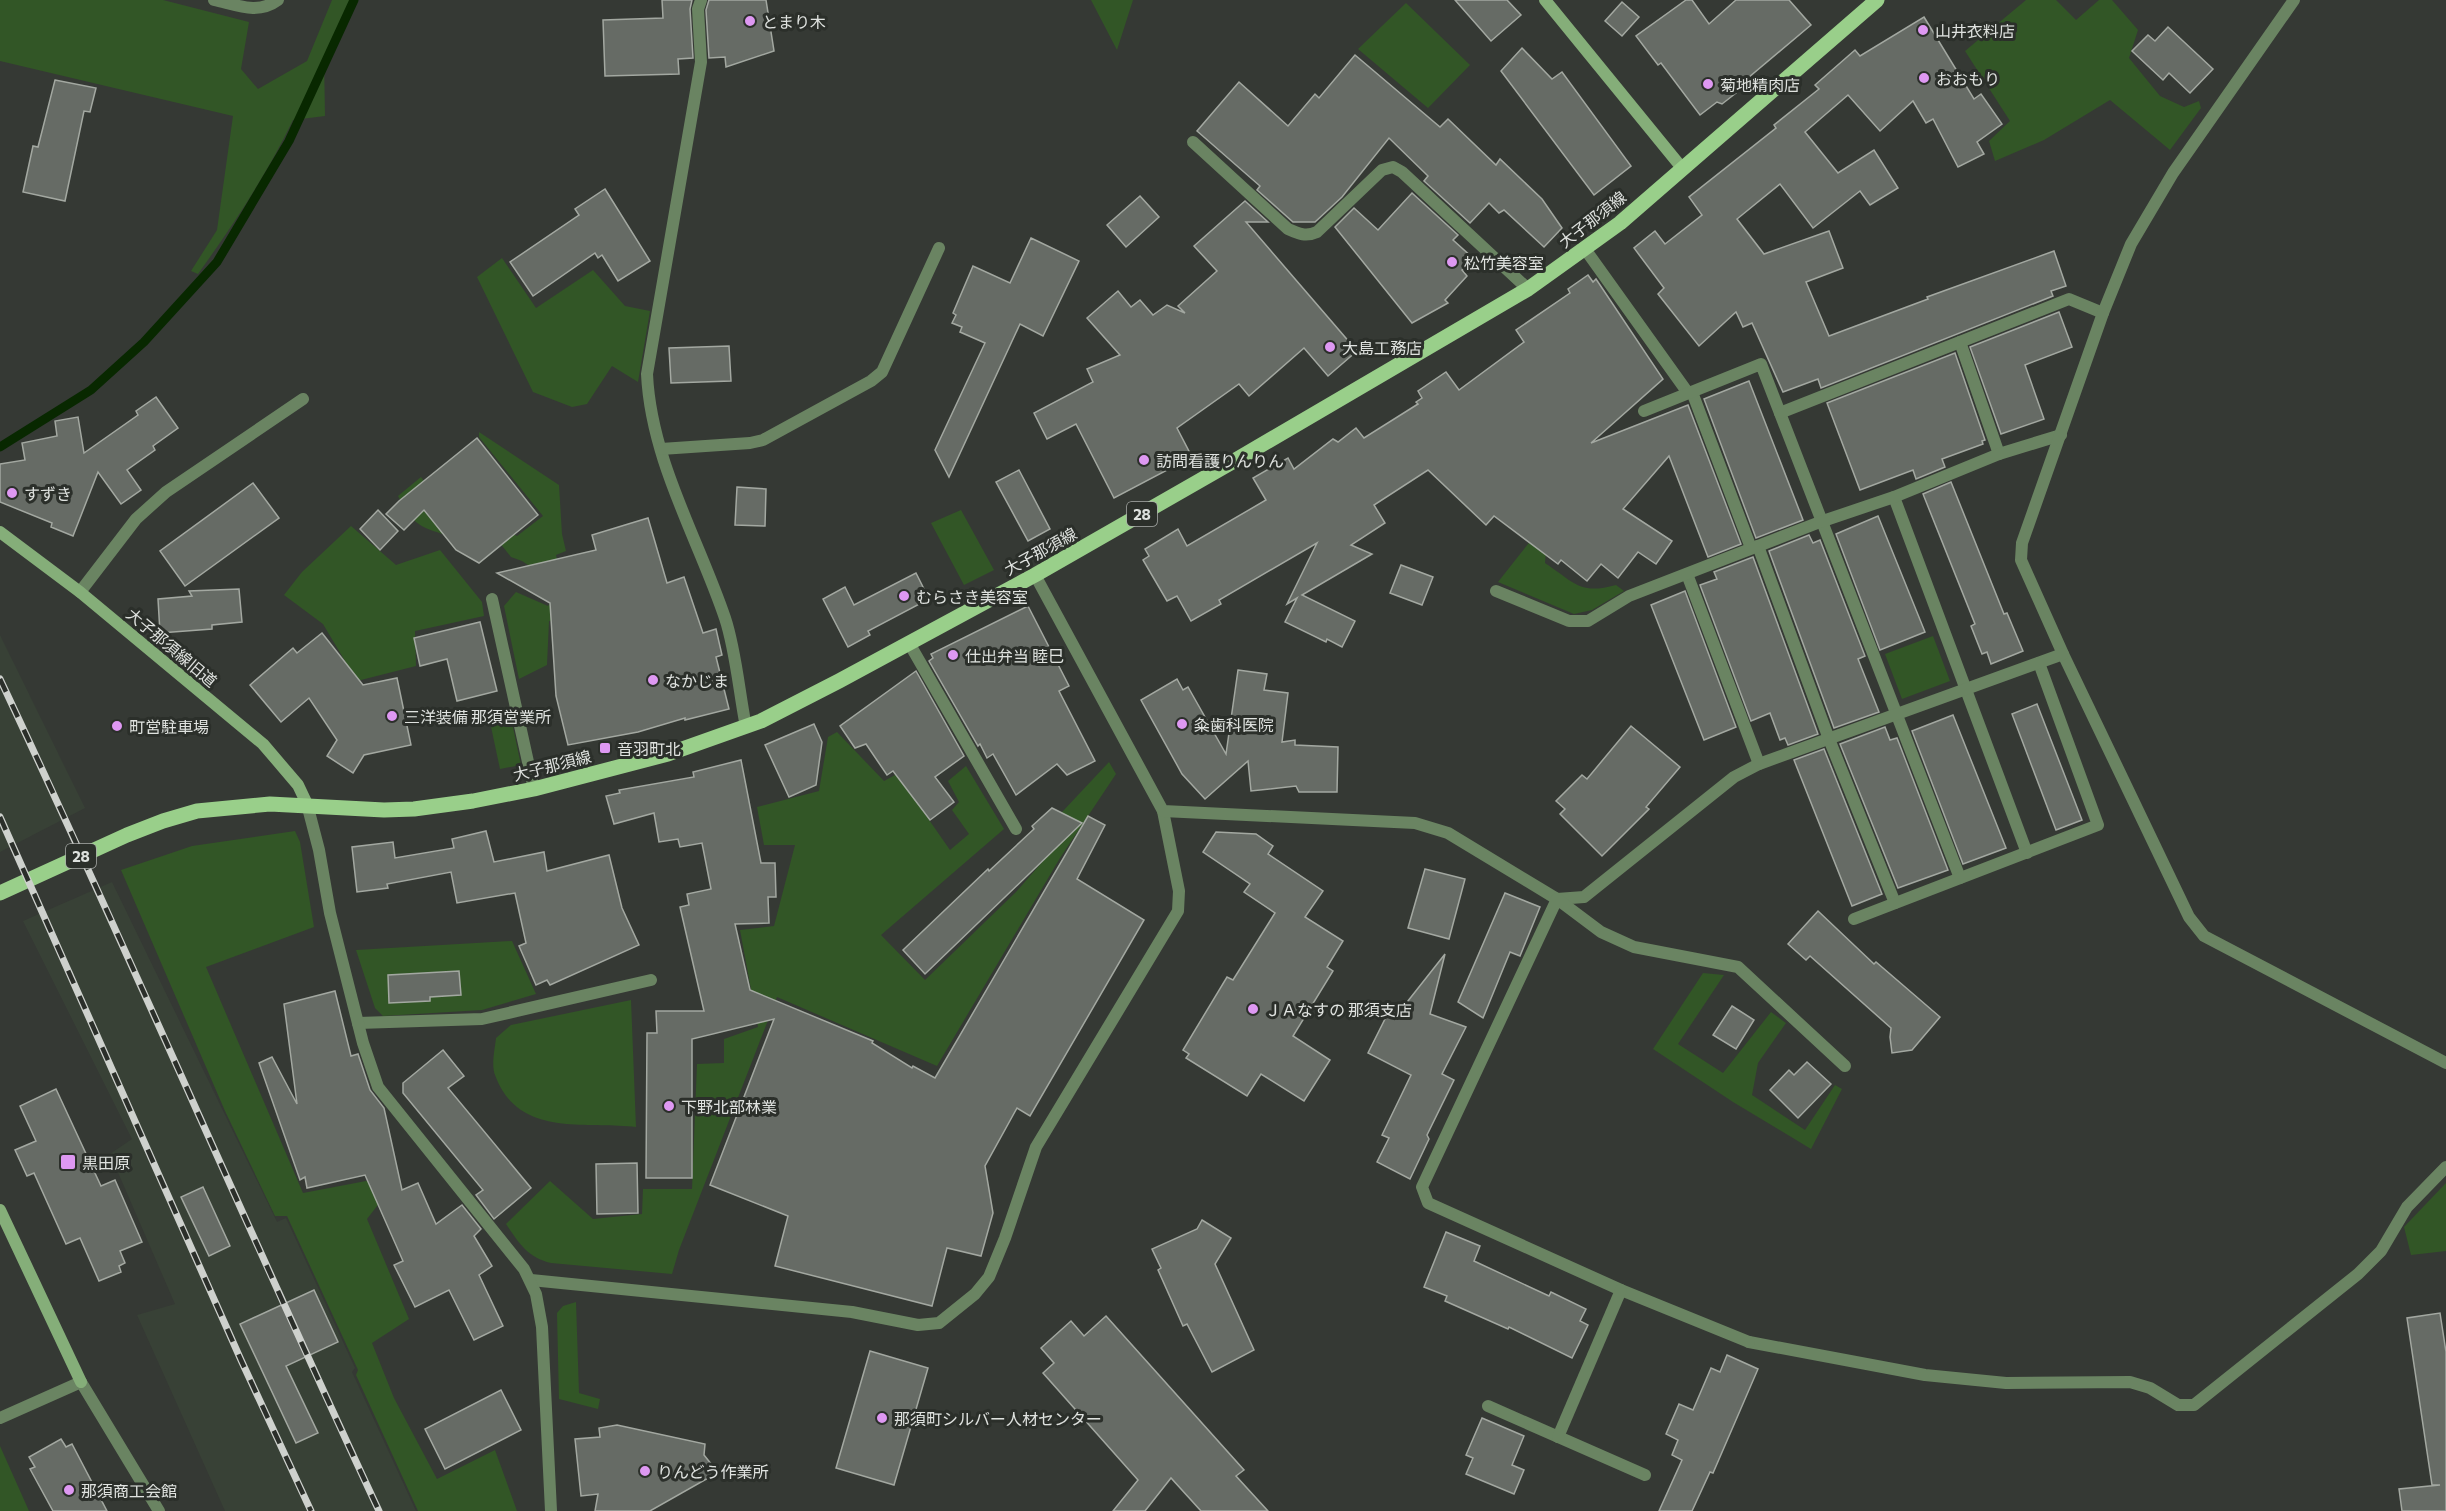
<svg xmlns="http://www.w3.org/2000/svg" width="2446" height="1511" font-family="Commissioner,'Noto Sans JP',sans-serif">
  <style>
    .built { fill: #384136 }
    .green { fill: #325626 }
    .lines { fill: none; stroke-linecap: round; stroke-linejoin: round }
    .stream { stroke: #082800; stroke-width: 9 }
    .building { fill: #666b65; stroke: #a3a8a1; stroke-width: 1.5 }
    .lane { stroke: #6a8462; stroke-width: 12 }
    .street { stroke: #6a8462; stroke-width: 12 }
    .secondary { stroke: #85ae79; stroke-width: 12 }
    .primary { stroke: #99cf8a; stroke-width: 15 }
    .rail-casing { stroke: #ced1cd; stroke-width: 7 }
    .rail { stroke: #2b2f2a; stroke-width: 4.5; stroke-dasharray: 14; stroke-linecap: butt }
    .poi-dot { fill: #de98f2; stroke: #2b2f2a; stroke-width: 2 }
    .labels { text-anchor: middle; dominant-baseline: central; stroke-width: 6; stroke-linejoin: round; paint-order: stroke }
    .shield { fill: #2b2f2a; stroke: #a9aca9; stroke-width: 1.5 }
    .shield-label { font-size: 15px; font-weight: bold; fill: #dfe2df }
    .poi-label { font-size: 16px; fill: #dfe2df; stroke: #2b2f2a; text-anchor: start }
    .street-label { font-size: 16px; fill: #dfe2df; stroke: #2b2f2a }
  </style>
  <rect width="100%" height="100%" fill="#353934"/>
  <g class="built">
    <polygon points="0,635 85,808 0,852"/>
    <polygon points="112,882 277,1222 286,1218 355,1368 352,1372 416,1511 225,1511 137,1315 175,1304 110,1154 132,1139 23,921"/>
  </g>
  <g class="green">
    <path d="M 0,0 L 163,0 L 249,22 L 241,69 L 258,89 L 307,61 L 332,0 L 353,0 L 324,58 L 325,116 L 293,120 C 267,174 233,225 198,274 L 191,271 L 217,230 L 233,116 L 0,61 Z"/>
    <polygon points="1091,0 1133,0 1117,50"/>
    <polygon points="2026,0 2056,0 2076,20 2099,0 2112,0 2138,30 2129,58 2160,96 2184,107 2199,101 2201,108 2170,150 2110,100 2044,140 1995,161 1989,141 2010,121 1965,51"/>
    <polygon points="1406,3 1470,65 1428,108 1358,49"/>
    <polygon points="502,258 536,308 593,270 625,306 650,311 638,382 612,366 587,404 572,407 533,392 477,277"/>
    <polygon points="479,432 559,485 562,534 566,551 556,555 562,581 595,616 549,621 547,665 519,679 504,606 516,592 548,606 561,587 522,561 511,557 499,542 507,531 517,536 543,516 479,437"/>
    <path d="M 421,477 L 445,510 L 446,535 C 416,526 413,523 398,496 Z"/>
    <polygon points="961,510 994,570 964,585 931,523"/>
    <polygon points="351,526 396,565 440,550 482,602 484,616 415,631 416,666 357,681 323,624 284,595 302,572"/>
    <path d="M 1532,539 L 1546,550 L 1545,563 C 1575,583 1580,595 1616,585 L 1624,591 L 1592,610 L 1574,614 L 1498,582 Z"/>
    <polygon points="1933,636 1950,681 1902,699 1885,654"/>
    <polygon points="511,718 521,765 500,769 490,722"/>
    <path d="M 837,732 L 884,781 L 897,774 L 950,850 L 969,834 L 952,810 L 959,802 L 948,781 L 966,766 L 1004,829 L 881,935 L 925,980 L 1016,892 L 1059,843 L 1048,827 L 1109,762 L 1116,774 L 1060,858 L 937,1066 L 777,997 L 679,1250 L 672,1274 L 551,1263 C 527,1257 519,1243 506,1224 L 550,1181 L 593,1219 L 642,1214 L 643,1189 L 692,1189 L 697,1064 L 724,1063 L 724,1039 L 758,1027 L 740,930 L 774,926 L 795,845 L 764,845 L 757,807 L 819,791 L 828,737 Z"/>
    <polygon points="295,831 300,842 314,927 206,967 303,1193 387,1177 384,1197 367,1219 409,1319 372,1343 394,1398 437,1479 495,1450 517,1511 418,1511 356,1375 358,1370 287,1216 275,1216 225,1111 121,870 192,846"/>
    <polygon points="512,941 536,994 482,1010 383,1016 375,1008 356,950"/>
    <polygon points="1703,973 1724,975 1678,1044 1723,1073 1771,1012 1786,1023 1758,1063 1752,1095 1805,1130 1835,1085 1842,1089 1811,1149 1733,1102 1653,1049"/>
    <path d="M 631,1000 L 636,1127 C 584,1121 518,1138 495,1075 C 491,1065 495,1048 496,1038 L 511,1025 Z"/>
    <polygon points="2446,1183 2446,1251 2411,1255 2404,1227"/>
    <polygon points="576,1302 579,1393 600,1399 598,1409 559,1399 557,1313 563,1306"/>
    <polygon points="0,1446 29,1511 0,1511"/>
  </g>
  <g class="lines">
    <polyline class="stream" points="0,447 91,390 144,342 217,262 289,141 354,0"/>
  </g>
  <g class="building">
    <polygon points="662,0 692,0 690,9 693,58 678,59 679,74 605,76 603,20 663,18"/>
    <polygon points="709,0 766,0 774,51 726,67 725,57 709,58 706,10"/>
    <polygon points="1455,0 1507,0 1521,15 1491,41"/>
    <polygon points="1686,0 1692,0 1709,24 1736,0 1789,0 1811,25 1742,83 1745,86 1722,104 1717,102 1700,115 1661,63 1658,65 1636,36"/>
    <polygon points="1622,2 1639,17 1622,36 1605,21"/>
    <polygon points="1924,17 1974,99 1981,94 2002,124 1977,142 1984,154 1958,167 1933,119 1926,123 1913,101 1880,131 1848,95 1805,132 1838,173 1874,150 1898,188 1870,205 1860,191 1813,228 1780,184 1737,219 1764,254 1829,231 1843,268 1806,282 1829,336 1928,299 1927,297 2054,251 2066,286 2051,291 2053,296 1821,388 1818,379 1783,392 1752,323 1743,327 1736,312 1699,346 1658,294 1664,288 1634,248 1655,231 1665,244 1702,215 1689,197 1776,128 1774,125 1819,89 1815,85 1855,50 1860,56"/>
    <polygon points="2168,27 2213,69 2190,93 2169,73 2163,80 2132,51 2148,35 2155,41"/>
    <polygon points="1522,48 1552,79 1562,72 1631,166 1594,195 1501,71"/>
    <polygon points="1355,55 1440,127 1448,119 1496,165 1500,159 1542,199 1562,228 1544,247 1504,210 1499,213 1489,203 1470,223 1424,181 1428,176 1389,138 1342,197 1315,222 1293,222 1257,190 1260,186 1197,131 1239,82 1288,126 1315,94 1319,98"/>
    <polygon points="55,80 96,88 90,112 84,111 65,201 23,192 33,146 38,147"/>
    <polygon points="605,189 650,261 618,281 602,255 598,258 595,253 533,296 510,262 579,215 575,209"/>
    <polygon points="1412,193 1458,235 1453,240 1473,258 1462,270 1467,276 1445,300 1448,303 1412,323 1335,227 1354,208 1378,230"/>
    <polygon points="1140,196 1159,217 1126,247 1107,225"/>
    <polygon points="1245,201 1268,222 1246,222 1357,351 1328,376 1304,348 1249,396 1239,384 1177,428 1192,457 1114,498 1076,424 1047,439 1034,413 1093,382 1087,369 1120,355 1087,318 1118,291 1131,307 1140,300 1153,315 1167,305 1185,313 1178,306 1217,271 1194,246"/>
    <polygon points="1031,238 1079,261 1043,336 1020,324 949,477 935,450 985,343 960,332 962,327 952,323 956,315 953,313 973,266 1010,283"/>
    <polygon points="1588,275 1593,282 1596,279 1663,379 1591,443 1688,405 1741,544 1708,557 1669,456 1623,509 1672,541 1656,564 1638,552 1618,578 1601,564 1587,581 1561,560 1558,564 1494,516 1486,525 1428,470 1374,505 1385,523 1351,545 1372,554 1302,595 1355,621 1342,647 1327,639 1326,642 1285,622 1297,598 1287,604 1317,543 1219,600 1221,604 1191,621 1177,596 1167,601 1143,560 1149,556 1145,549 1178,529 1187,546 1266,500 1253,478 1288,458 1294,469 1333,439 1338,442 1356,428 1364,438 1418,404 1416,402 1422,398 1418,391 1446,372 1459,390 1524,342 1516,330 1570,293 1568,289"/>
    <polygon points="2059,312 2072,347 2025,365 2044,419 2001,434 1970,347"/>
    <polygon points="729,346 731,381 671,383 669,348"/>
    <polygon points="1955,353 1985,440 1982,441 1983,444 1942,459 1945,467 1916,479 1913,470 1860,490 1827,403"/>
    <polygon points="1749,381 1803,520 1756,538 1704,399"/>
    <polygon points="156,397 178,428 153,446 155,450 127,470 141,490 121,504 98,472 73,536 51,527 52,523 0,502 0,464 25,460 22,443 57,436 55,421 78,417 84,453 138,415 136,411"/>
    <polygon points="477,438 538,515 479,563 456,550 424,510 404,530 386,514 399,501"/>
    <polygon points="1019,470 1050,529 1028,541 996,482"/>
    <polygon points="1951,482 2004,614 2007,613 2023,651 1991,664 1987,652 1982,654 1971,626 1975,624 1923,494"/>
    <polygon points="253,483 279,518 185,586 160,551"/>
    <polygon points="737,487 766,489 765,526 735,525"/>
    <polygon points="378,510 398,531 380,550 360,529"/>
    <polygon points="1878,516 1925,632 1880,650 1836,534"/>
    <polygon points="648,518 667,583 684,577 703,633 716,629 722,655 716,657 729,709 685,720 685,718 638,732 568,745 556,696 550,603 497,573 596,550 592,535"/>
    <polygon points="1809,535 1813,543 1820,540 1865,656 1858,659 1879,712 1834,728 1769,551"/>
    <polygon points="1753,557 1818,734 1788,745 1785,738 1780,740 1770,713 1751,721 1700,585 1717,579 1714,572"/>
    <polygon points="1401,565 1433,577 1422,605 1390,593"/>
    <polygon points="916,573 929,599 868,631 870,635 848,647 823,599 845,587 854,605"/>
    <polygon points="239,589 242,622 212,625 212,629 160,633 158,599 192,596 189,591"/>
    <polygon points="1685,591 1736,727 1704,740 1651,605"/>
    <polygon points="1028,606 1069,686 1059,691 1095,761 1067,775 1057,764 1016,795 993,754 987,758 980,744 978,746 929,661 933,658 931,654"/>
    <polygon points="480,622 497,691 457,701 447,659 420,666 414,638"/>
    <polygon points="322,633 363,685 397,678 411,745 364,755 353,773 327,756 337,740 309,698 281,722 250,685 293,648 297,653"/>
    <polygon points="1238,670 1267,674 1264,690 1288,693 1282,742 1295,740 1295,745 1338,747 1337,792 1299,792 1296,786 1251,791 1248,761 1205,799 1182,774 1141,700 1177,679 1183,690 1188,687 1226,754"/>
    <polygon points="916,671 964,756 935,777 954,802 930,820 893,771 887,775 866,744 855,748 840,726"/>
    <polygon points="2037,704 2082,820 2056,830 2012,714"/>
    <polygon points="1953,715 2006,848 1963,864 1912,731"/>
    <polygon points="814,724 822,742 816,785 789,797 765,745"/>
    <polygon points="1631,726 1680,767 1646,807 1649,809 1602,856 1560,814 1565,809 1556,801 1582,775 1587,779"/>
    <polygon points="1885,727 1890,740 1897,738 1948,870 1898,888 1840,744"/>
    <polygon points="1824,749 1882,894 1852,906 1794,760"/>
    <polygon points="741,760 761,863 775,863 776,897 768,897 769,923 735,924 750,990 873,1041 872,1043 912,1068 913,1066 935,1078 1088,816 1105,825 1077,879 1144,920 1030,1116 1017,1108 985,1166 993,1213 981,1256 947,1248 932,1306 775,1266 788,1216 710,1185 774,1019 692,1039 692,1178 646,1178 647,1033 657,1033 656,1011 704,1011 680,907 689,905 687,894 711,889 702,843 680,847 678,839 659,842 654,813 614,824 606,796 620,793 619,790 694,777 693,772"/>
    <polygon points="1052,808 1082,823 925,974 903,950 988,869 989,871 1034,829 1032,826"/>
    <polygon points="486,831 494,862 544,852 547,871 609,855 622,908 639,945 550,985 547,980 536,985 519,946 526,943 515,893 457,903 451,872 387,884 388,888 357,892 352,847 393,842 395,858 454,848 452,839"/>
    <polygon points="1216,832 1256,834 1273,846 1268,854 1323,891 1305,917 1343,941 1327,967 1333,971 1293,1036 1330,1060 1304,1101 1261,1074 1247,1096 1186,1058 1189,1054 1183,1050 1227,977 1233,980 1275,913 1244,892 1250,884 1203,852"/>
    <polygon points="1425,869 1465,879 1449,939 1408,928"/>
    <polygon points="1505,893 1540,907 1520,956 1510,952 1483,1018 1458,1002"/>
    <polygon points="1818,911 1874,964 1876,962 1940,1017 1912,1050 1892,1053 1890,1037 1891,1028 1810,956 1806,960 1788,944"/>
    <polygon points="1445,954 1430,1014 1466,1027 1442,1074 1454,1080 1427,1135 1429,1139 1410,1179 1377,1162 1389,1138 1382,1135 1411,1075 1368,1053 1391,1007 1400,1011"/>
    <polygon points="459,971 461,995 430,997 430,1001 389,1003 388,975"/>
    <polygon points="335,991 351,1056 358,1054 370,1090 384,1108 402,1190 418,1183 436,1224 462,1205 481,1229 474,1236 492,1266 479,1275 503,1326 474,1340 449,1290 415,1307 394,1265 403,1261 365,1175 307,1188 305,1177 300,1180 259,1063 272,1057 297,1104 284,1004"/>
    <polygon points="1732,1006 1754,1020 1736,1049 1713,1035"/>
    <polygon points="443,1050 464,1076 448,1088 531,1188 494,1219 476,1195 483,1190 403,1093 403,1083"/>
    <polygon points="1807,1062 1831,1084 1798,1118 1770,1090 1789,1070 1794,1075"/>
    <polygon points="56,1089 101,1186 115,1180 142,1242 120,1251 125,1263 119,1266 121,1272 99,1281 80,1238 66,1244 34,1173 27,1176 15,1150 36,1141 20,1106"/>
    <polygon points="637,1163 638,1213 597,1214 596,1164"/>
    <polygon points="203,1187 230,1246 209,1256 181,1197"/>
    <polygon points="1202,1220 1231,1238 1215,1264 1254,1350 1212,1372 1187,1324 1183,1326 1158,1270 1161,1268 1152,1249 1197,1229"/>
    <polygon points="1446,1232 1480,1246 1474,1261 1549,1296 1551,1292 1586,1309 1580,1321 1588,1325 1572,1358 1509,1327 1508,1329 1445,1301 1447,1296 1424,1287"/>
    <polygon points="314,1290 338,1342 286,1366 318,1433 296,1443 240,1324"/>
    <polygon points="2440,1313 2446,1352 2446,1511 2402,1511 2399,1489 2440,1485 2432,1485 2407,1318"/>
    <polygon points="1106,1316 1244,1470 1236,1476 1268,1511 1201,1511 1171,1478 1145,1511 1113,1511 1138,1480 1043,1373 1054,1363 1041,1348 1071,1321 1084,1336"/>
    <polygon points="870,1351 928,1368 894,1485 836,1468"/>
    <polygon points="1727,1355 1758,1369 1739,1413 1713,1473 1710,1472 1692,1511 1659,1511 1682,1460 1672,1455 1678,1440 1666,1434 1679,1404 1693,1410 1711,1368 1720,1372"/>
    <polygon points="501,1390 521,1430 445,1469 425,1429"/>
    <polygon points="1482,1418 1524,1436 1512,1465 1524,1470 1514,1494 1466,1474 1473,1458 1466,1455"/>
    <polygon points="617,1425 705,1444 704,1455 712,1465 710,1477 650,1511 595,1511 598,1494 581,1496 575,1439 600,1437 599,1428"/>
    <polygon points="61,1439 66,1447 72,1444 107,1511 53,1511 30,1469 35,1467 29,1457"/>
  </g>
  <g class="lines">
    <g class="lane">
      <path d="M 214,0 C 237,5 258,15 278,0"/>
      <path d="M 701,0 L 698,9 L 701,62 L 647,374 C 651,460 698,538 725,618 C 736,651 739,692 746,727"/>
      <path d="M 1193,142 L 1288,229 C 1299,234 1306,237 1317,232 L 1382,170 L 1393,167 L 1402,172 L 1528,289"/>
      <polyline points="1585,249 1688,393"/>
      <polyline points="1960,342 1999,454"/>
      <polyline points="1692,392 1751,548"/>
      <polyline points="1644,411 1761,364 1960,878"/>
      <polyline points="1780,413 2069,299 2103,313"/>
      <polyline points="661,449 750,443 763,440 871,381 882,372 939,248"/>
      <polyline points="1894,497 2027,853"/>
      <polyline points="1758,546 1829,739 1895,903"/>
      <polyline points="1687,574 1759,764"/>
      <polyline points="1496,591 1569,621 1588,621 1629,596 1820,522 1894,497 1999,454 2061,435"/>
      <polyline points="492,599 534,789"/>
      <polyline points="909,643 1016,829"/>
      <polyline points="1854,919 2098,825 2039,663"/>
      <polyline points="358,1023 482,1019 651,980"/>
      <polyline points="531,1280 852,1312 918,1325 939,1323 975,1294 989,1277 1005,1238 1036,1147 1178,911 1179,891 1163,811"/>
      <polyline points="1749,1342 1925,1375 2006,1383 2130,1382 2150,1388 2178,1405 2194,1405 2358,1274 2381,1251 2407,1207 2446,1167"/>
      <polyline points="1488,1406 1645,1475"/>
    </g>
    <g class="street">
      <polyline points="2294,0 2173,173 2131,244 2103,313 2022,543 2021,560 2063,654 2189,917 2204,936 2446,1063"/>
      <polyline points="1035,575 1163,811 1415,823 1448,833 1557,899 1584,897 1734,777 1759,764 2063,654"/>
      <polyline points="80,592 136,519 166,492 303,399"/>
      <polyline points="307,804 319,850 330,913 363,1043 378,1087 524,1269 536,1294 542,1327 551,1511"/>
      <polyline points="1749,1342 1621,1290 1428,1203 1422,1187 1557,899 1601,932 1634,947 1738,967 1845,1066"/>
      <polyline points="0,1418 81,1382 159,1511"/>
      <polyline points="1558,1437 1621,1290"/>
    </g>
    <g class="secondary">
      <polyline points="1545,0 1682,168"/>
      <polyline points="0,532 80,592 263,744 298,785 307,804"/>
      <polyline points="0,1210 81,1382"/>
    </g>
    <polyline class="primary" points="0,893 127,835 163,821 197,811 270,804 384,810 414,809 473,801 534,789 668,754 761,721 839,681 1035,575 1234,461 1528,289 1620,223 1877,0"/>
    <g class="rail-casing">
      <g id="rail">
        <path d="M 0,679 C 130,955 250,1235 379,1511"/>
        <polyline points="0,817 241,1360 311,1511"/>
      </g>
    </g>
    <use href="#rail" class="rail"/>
  </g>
  <g class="poi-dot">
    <circle cx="750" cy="21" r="6"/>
    <circle cx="1923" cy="30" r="6"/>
    <circle cx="1924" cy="78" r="6"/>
    <circle cx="1708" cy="84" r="6"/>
    <circle cx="1452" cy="262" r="6"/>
    <circle cx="1330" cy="347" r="6"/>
    <circle cx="1144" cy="460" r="6"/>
    <circle cx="12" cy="493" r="6"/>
    <circle cx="904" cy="596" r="6"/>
    <circle cx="953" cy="655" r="6"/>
    <circle cx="653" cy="680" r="6"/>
    <circle cx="392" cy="716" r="6"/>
    <circle cx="1182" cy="724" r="6"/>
    <circle cx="117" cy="726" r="6"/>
    <rect x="599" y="742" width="12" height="12" rx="3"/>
    <circle cx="1253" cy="1009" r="6"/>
    <circle cx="669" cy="1106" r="6"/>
    <rect x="60" y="1154" width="16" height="16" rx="3"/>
    <circle cx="882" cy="1418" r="6"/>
    <circle cx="645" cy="1471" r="6"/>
    <circle cx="69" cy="1490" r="6"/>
  </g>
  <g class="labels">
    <g class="shield">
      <rect x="1127" y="502" width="30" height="24" rx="4.5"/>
      <rect x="66" y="844" width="30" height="24" rx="4.5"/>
    </g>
    <g class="shield-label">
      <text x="1142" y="514">28</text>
      <text x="81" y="856">28</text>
    </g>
    <g class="poi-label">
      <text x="762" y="21">とまり木</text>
      <text x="1935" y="30">山井衣料店</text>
      <text x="1936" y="78">おおもり</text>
      <text x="1720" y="84">菊地精肉店</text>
      <text x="1464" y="262">松竹美容室</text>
      <text x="1342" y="347">大島工務店</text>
      <text x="1156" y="460">訪問看護りんりん</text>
      <text x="24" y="493">すずき</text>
      <text x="916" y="596">むらさき美容室</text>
      <text x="965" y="655">仕出弁当 睦巳</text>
      <text x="665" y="680">なかじま</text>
      <text x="404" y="716">三洋装備 那須営業所</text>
      <text x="1194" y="724">粂歯科医院</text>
      <text x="129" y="726">町営駐車場</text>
      <text x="617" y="748">音羽町北</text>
      <text x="1265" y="1009">ＪＡなすの 那須支店</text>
      <text x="681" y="1106">下野北部林業</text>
      <text x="82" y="1162">黒田原</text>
      <text x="894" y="1418">那須町シルバー人材センター</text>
      <text x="657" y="1471">りんどう作業所</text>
      <text x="81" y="1490">那須商工会館</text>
    </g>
    <g class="street-label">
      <text transform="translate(1592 219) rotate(-38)">大子那須線</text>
      <text transform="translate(1040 551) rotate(-29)">大子那須線</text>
      <text transform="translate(172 647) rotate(40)">大子那須線旧道</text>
      <text transform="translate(552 765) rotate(-14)">大子那須線</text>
    </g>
  </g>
</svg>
